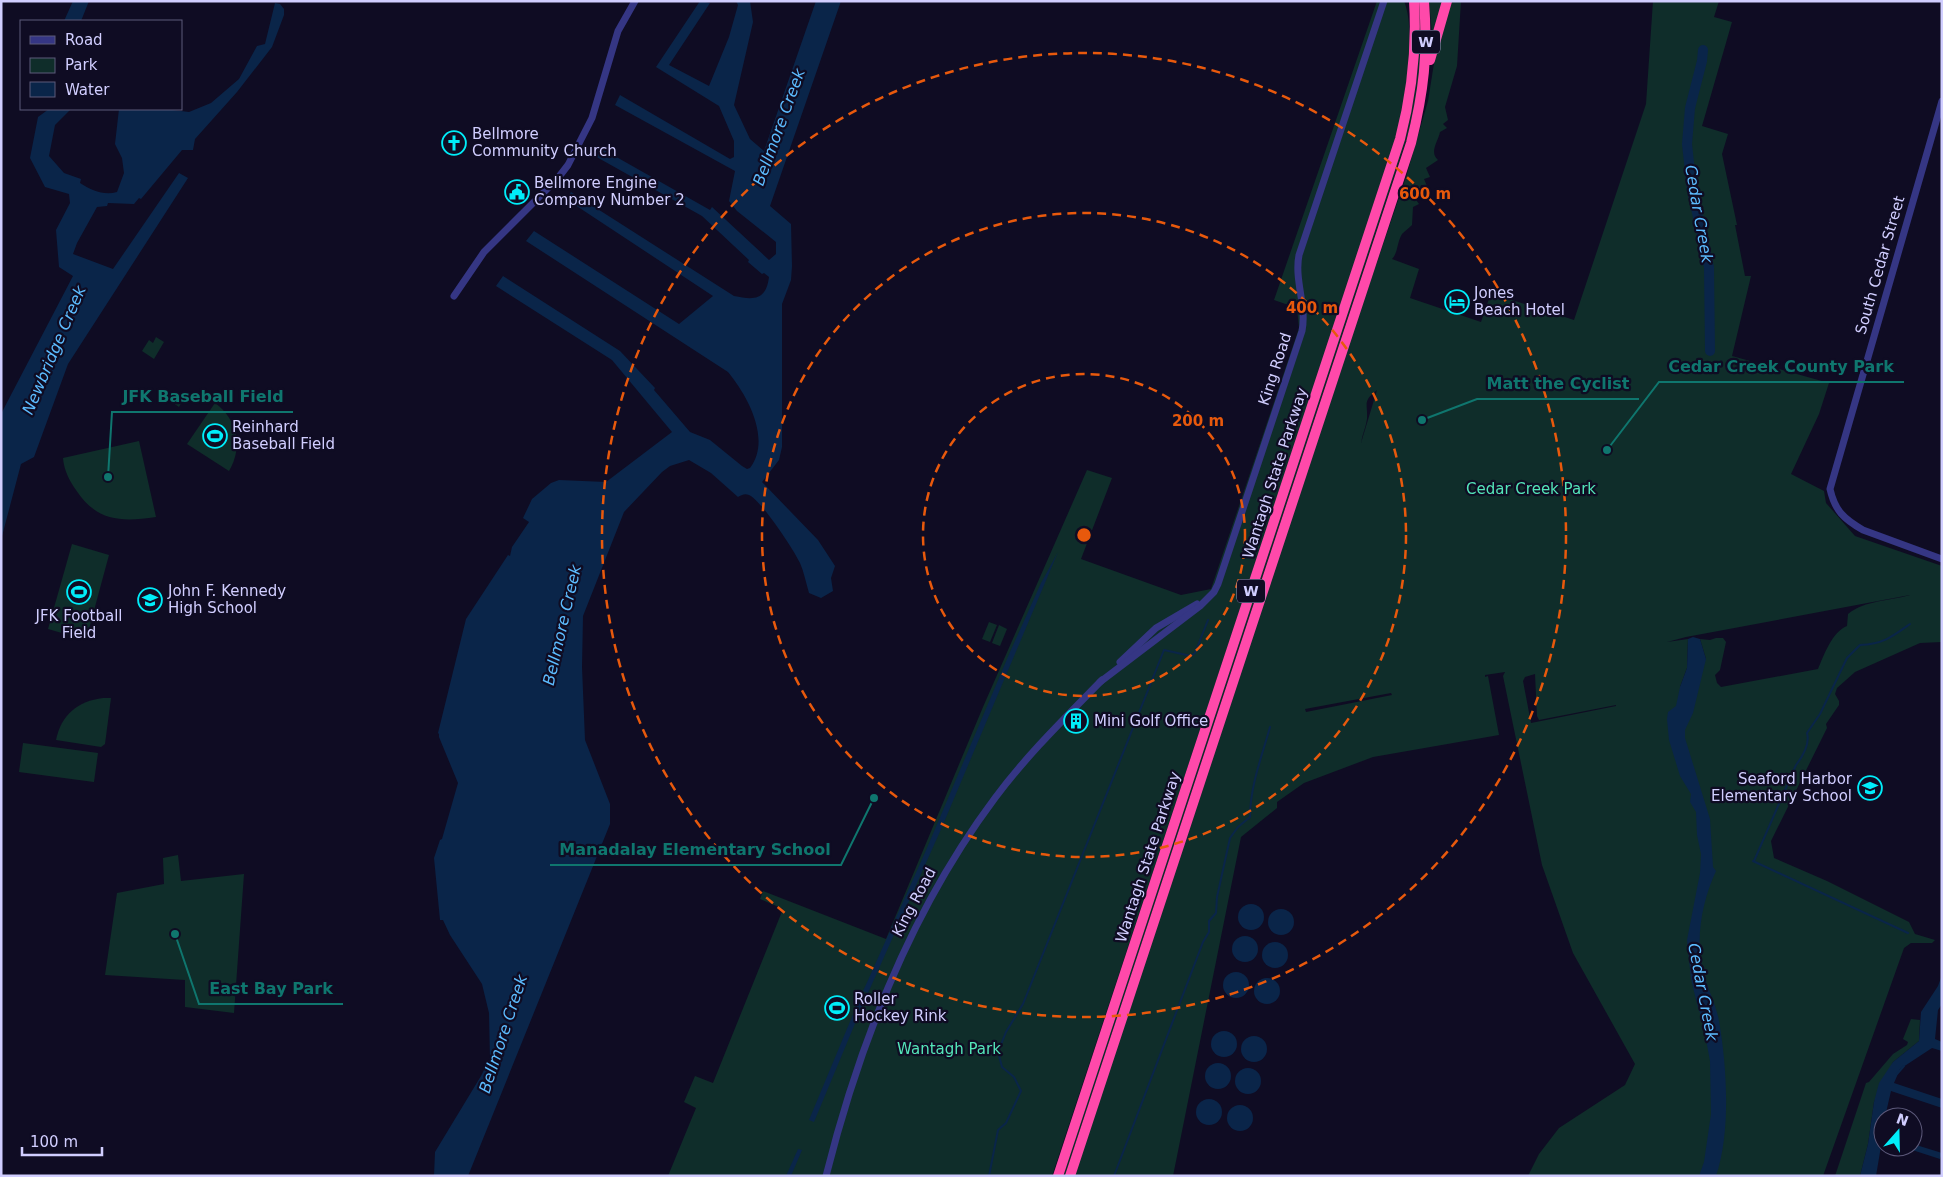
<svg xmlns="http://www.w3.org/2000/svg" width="1943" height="1177" font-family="'DejaVu Sans',sans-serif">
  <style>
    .green { fill: #0f2d2a; fill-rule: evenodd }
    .water { fill: #0a2549 }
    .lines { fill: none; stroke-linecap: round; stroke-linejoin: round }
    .stream { stroke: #0a2549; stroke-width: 2 }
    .river { stroke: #0a2549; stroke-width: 10 }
    .tertiary { stroke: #353684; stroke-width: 7 }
    .motorway { stroke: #ff49aa; stroke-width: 10 }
    .ring { fill: none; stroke: #e8590c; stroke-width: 2.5; stroke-dasharray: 9 6 }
    .labels { text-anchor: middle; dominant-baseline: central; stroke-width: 4.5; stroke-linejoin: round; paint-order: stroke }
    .shield { fill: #0f0c23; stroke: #9794bd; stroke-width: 1 }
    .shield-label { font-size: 14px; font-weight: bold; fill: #d1ceff }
    .poi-label { font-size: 15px; fill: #d1ceff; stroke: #0f0c23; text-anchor: start }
    .street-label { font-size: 15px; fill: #d1ceff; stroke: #0f0c23 }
    .park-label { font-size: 15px; fill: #54e5b9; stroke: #0f0c23 }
    .water-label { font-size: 16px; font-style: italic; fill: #5cbcff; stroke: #0f0c23 }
    .centre { fill: #e8590c; stroke: #0f0c23; stroke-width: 2.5 }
    .ring-label { font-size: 15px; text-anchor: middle; font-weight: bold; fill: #e8590c; stroke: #0f0c23; stroke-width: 4.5; stroke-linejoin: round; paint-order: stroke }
    .leader { fill: none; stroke: #0f766e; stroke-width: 2 }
    .callout-dot { fill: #0f766e; stroke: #0f0c23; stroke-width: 2 }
    .callout-label { font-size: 16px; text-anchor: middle; font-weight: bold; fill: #0f766e; stroke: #0f0c23; stroke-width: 4.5; stroke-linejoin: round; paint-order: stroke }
  </style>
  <rect width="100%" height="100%" fill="#0f0c23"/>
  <g class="green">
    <path d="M 1377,1 L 1404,1 C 1417,31 1404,107 1396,139 L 1052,1176 L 668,1176 L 696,1108 L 684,1102 L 695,1076 L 713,1083 L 783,909 L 760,899 L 763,891 L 886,939 L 983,707 L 1087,470 L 1112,478 L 1081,559 L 1181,595 L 1211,589 L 1299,328 L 1297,308 L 1274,300 Z"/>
    <path d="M 1419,1 L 1420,1 L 1422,61 L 1417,99 L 1407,138 L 1078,1136 L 1065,1176 L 1062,1176 L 1405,137 C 1417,88 1420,52 1419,1 Z"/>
    <polygon points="1429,1 1444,2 1432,34"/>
    <path d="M 1452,1 L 1461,1 L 1457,66 L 1445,107 L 1448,120 L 1443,124 L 1447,128 L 1440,132 C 1438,142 1429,152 1438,160 L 1426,168 L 1430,177 L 1424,179 L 1427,186 L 1421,185 L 1419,192 L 1414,197 L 1419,204 L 1413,207 L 1412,225 C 1409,228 1405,231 1402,234 C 1397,242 1398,253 1392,259 L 1419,269 L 1410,298 L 1481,322 L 1491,293 L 1574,320 L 1646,104 L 1653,1 L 1719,1 L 1714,17 L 1732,22 L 1702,126 L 1728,134 L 1722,154 L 1737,225 L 1735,225 L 1745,276 L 1751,276 L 1732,356 L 1829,383 L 1819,414 L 1791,474 L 1824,491 L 1826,503 L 1855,536 L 1942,566 L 1942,642 L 1920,643 L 1855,672 L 1837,688 L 1835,694 L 1839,701 L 1839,705 L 1826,724 L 1827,728 L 1771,841 L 1774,858 L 1827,881 L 1909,922 L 1915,934 L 1935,940 L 1932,943 L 1911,943 L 1904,948 L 1823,1176 L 1528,1176 L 1539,1154 L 1559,1128 L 1625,1085 L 1635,1064 L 1573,953 L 1542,865 L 1503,676 L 1505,672 L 1485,675 L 1485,677 L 1488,676 L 1499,735 L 1373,757 L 1304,783 L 1277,802 L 1277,808 L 1241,837 L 1173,1176 L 1074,1176 L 1372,273 L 1376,265 L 1406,177 L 1428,101 L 1435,57 L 1442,27 ZM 1377,390 L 1361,443 C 1362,435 1366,427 1367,419 C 1368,403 1362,402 1377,390 ZM 1910,595 C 1890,601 1865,600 1848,614 L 1847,626 C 1832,632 1824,655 1818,669 L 1721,687 L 1717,683 L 1715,675 L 1720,670 L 1726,642 L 1723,638 L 1716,638 L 1710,640 L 1700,639 L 1706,659 L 1680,687 L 1687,668 L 1688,639 L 1667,642 L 1686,637 ZM 1535,674 L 1537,716 L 1539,720 L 1616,705 L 1616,706 L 1531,723 L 1523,681 L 1525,677 ZM 1391,693 L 1392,695 L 1306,712 L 1305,709 Z"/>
    <polygon points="156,337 164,342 154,359 142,351 149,340 153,343"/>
    <polygon points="173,394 180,398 181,403 179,407 169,400 169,396"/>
    <path d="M 215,403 C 238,420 243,447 229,471 L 187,444 Z"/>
    <path d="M 139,441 L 156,517 C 122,522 97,522 76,490 C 69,480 64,470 63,458 Z"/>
    <polygon points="72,544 109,555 86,640 48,629"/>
    <polygon points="989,622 997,625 990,642 982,639"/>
    <polygon points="999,625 1007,629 1000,646 992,643"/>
    <path d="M 103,698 L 111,698 L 105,744 L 101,747 L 56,740 C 61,715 78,701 103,698 Z"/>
    <polygon points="23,743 98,753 94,782 19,772"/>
    <polygon points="178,855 181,881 244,874 234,1013 185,1007 185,980 105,975 117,893 164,884 163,858"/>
    <polygon points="1911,1019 1920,1020 1919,1041 1893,1062 1874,1102 1868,1144 1860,1176 1835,1176 1866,1083 1869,1082 1893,1054 1907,1045 1908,1042 1903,1039"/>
  </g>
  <g class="water">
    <polygon points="73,1 89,1 81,21 64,21"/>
    <path d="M 700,1 L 710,3 L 669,65 L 709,86 L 729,37 L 738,5 L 736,1 L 750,1 L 753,22 L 734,105 L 750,139 L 764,151 L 816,1 L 841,1 L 770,206 L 791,224 L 792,266 L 791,280 L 782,304 L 782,447 L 779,460 L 762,482 L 818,540 L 835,566 L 831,578 L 833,591 L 821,598 L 809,593 C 806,583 804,572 800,563 C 794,550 761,500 749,495 C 745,493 741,495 738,497 L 711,473 L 689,460 L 670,466 L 662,472 L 624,512 L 583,616 L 582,667 L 585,740 L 610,804 L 610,824 L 468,1176 L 434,1176 L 435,1152 L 481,1076 L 490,1058 L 489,1013 L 482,984 L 450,935 L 443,920 L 440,920 L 434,858 L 440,840 L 442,839 L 458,783 L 439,737 L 439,734 L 438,733 L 466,619 L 508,555 L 510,556 L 512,547 L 529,522 L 523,518 L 532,499 L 551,483 L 559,480 L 606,482 L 672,432 L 612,360 L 496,286 L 503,276 L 620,351 L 655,388 L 654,390 L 690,432 L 710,440 L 742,466 L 747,469 L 750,468 C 772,439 747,395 728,372 L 526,241 L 534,231 L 679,324 L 713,296 L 566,199 L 571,192 L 734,296 C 753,300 766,301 769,277 L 764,273 L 762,274 L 748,262 L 749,260 L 702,216 L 593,155 L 597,146 L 710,210 L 712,207 L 769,260 L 776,254 L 776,242 L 737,211 L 729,201 L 735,171 L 615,105 L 620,95 L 730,159 L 734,157 L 734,141 L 719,106 L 656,67 Z"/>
    <path d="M 275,3 L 280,4 L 284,9 L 284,15 L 272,47 L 237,92 L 195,139 L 193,150 L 182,150 L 141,199 L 139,198 L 134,204 L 108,203 L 107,206 L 97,207 L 77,243 L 73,254 L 113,269 L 179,173 L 188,178 L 68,364 L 34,457 L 21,464 L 1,540 L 1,414 L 73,276 L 59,267 L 56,230 L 70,203 L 69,194 L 45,187 L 30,158 L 38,117 L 49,109 L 71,109 L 55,125 L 49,156 L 64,173 L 81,179 L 80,183 C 91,190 104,196 117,192 L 124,173 L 122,158 L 115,144 L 119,109 L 164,109 L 189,112 L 211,103 L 239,79 L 257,46 L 265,44 Z"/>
    <polygon points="1058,552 942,827 868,993 863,991 869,978 927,848 1010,652 1041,583"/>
    <path d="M 1693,637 L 1700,639 L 1706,659 L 1693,713 L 1685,730 L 1685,738 L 1710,819 L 1713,867 L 1716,871 C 1702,901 1695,939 1703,971 C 1707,988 1716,1004 1719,1021 C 1727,1067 1731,1132 1716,1176 L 1699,1176 L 1704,1162 L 1711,1114 L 1710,1061 L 1702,1018 L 1698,1008 L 1691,979 L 1687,940 L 1700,873 L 1701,854 L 1697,835 L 1696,812 L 1690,802 L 1691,794 L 1680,776 L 1669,740 L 1667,719 L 1668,712 L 1676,706 L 1680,687 L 1687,668 L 1688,639 Z"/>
    <circle cx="1251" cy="917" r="13"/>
    <circle cx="1281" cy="922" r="13"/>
    <circle cx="1245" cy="949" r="13"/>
    <circle cx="1275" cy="955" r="13"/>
    <circle cx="1236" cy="985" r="13"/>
    <polygon points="1942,975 1942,1004 1938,1010 1935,1039 1942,1042 1942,1051 1932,1048 1900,1069 1894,1083 1942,1099 1942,1108 1891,1091 1885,1117 1883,1117 1881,1133 1883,1134 1876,1176 1860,1176 1868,1144 1874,1102 1879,1083 1893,1062 1919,1041 1921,1012 1938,986"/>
    <circle cx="1267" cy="991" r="13"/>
    <polygon points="859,1000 864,1002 814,1122 809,1120"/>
    <circle cx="1224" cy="1044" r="13"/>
    <circle cx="1254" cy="1049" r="13"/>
    <circle cx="1218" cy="1076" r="13"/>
    <circle cx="1248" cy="1081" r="13"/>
    <circle cx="1209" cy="1112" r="13"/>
    <circle cx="1240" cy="1118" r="13"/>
    <polygon points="1913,1144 1942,1153 1940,1159 1903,1147 1913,1147"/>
    <polygon points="798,1149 802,1150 791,1176 786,1176"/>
  </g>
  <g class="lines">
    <g class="stream">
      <polyline points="1753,861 1908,933"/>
      <path d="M 1754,861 L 1796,765 C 1803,756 1810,744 1807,733 L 1820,714 L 1847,658 L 1860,645 C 1883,644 1892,637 1910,624"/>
      <polyline points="1897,1074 1904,1066"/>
      <polyline points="989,1176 998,1130 1006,1123 1021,1091 1014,1077 1002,1067 998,1052 1006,1032 1023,1004 1164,650 1191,656 1195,653 1208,620"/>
      <path d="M 1114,1176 L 1203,942 L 1209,932 L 1209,921 L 1216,913 L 1217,897 L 1230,838 L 1238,827 L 1250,817 C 1250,786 1262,756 1270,727"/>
    </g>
    <polyline class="river" points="1703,50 1702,61 1690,108 1687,144 1692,190 1709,267 1710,351"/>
    <g class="tertiary">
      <path d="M 1942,101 L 1830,489 C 1835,511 1844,519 1863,530 L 1942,559"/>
      <polyline points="454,296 484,252 558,178 568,165 592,118 618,31 635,1"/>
      <polyline points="1120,662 1156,628 1197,604"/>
      <path d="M 1100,682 L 1200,606 L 1214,592 L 1218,584 L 1302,331 C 1307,306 1294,280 1299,255 L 1384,1"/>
      <path d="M 826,1176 C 860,1041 911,910 995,798 C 1027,755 1065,718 1102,680"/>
    </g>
    <g class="motorway">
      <polyline points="1430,60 1447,1"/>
      <path d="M 1058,1176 L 1400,139 C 1412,93 1417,49 1414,1"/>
      <path d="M 1070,1176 L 1411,143 C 1424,91 1428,54 1424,1"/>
    </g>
  </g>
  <g class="ring">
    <circle cx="1084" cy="535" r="161"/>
    <circle cx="1084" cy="535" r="322"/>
    <circle cx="1084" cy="535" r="482"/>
  </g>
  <defs>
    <g id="church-ring" transform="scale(1.25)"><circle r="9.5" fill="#0f0c23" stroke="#00edf9" stroke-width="1.5"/><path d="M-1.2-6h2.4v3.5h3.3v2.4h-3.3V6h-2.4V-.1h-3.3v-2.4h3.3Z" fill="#00edf9"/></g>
    <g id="civic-ring" transform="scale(1.25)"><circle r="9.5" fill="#0f0c23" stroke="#00edf9" stroke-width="1.5"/><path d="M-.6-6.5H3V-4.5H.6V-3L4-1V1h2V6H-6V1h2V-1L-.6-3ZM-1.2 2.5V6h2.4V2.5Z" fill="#00edf9"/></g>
    <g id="hotel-ring" transform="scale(1.25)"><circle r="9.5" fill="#0f0c23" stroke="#00edf9" stroke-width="1.5"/><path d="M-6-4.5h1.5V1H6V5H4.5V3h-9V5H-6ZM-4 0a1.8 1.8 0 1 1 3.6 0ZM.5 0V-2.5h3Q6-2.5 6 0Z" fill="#00edf9"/></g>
    <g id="stadium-ring" transform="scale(1.25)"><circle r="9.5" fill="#0f0c23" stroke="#00edf9" stroke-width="1.5"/><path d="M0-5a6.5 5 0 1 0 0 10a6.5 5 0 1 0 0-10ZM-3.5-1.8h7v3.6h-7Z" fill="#00edf9"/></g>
    <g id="school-ring" transform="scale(1.25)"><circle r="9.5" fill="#0f0c23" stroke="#00edf9" stroke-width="1.5"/><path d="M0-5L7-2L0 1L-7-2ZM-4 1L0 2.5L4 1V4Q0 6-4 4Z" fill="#00edf9"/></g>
    <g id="building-ring" transform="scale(1.25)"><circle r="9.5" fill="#0f0c23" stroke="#00edf9" stroke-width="1.5"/><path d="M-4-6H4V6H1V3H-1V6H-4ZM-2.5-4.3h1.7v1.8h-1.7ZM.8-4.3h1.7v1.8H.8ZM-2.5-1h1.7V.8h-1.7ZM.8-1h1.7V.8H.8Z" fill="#00edf9"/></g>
  </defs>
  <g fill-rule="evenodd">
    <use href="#church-ring" x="454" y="143"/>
    <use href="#civic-ring" x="517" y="192"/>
    <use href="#hotel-ring" x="1457" y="302"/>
    <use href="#stadium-ring" x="215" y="436"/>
    <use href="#stadium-ring" x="79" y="592"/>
    <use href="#school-ring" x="150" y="600"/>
    <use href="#building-ring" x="1076" y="721"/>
    <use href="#school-ring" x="1870" y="788"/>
    <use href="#stadium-ring" x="837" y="1008"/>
  </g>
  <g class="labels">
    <g class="shield">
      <rect x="1412" y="30.5" width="28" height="23" rx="4"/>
      <rect x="1237" y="579.5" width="28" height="23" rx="4"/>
    </g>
    <g class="shield-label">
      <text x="1426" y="42">W</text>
      <text x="1251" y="591">W</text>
    </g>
    <g class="poi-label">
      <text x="472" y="134">Bellmore<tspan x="472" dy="17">Community Church</tspan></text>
      <text x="534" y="183">Bellmore Engine<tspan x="534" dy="17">Company Number 2</tspan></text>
      <text x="1474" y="293">Jones<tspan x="1474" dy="17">Beach Hotel</tspan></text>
      <text x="232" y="427">Reinhard<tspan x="232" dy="17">Baseball Field</tspan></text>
      <text x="168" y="591">John F. Kennedy<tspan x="168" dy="17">High School</tspan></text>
      <text x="79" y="616" text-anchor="middle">JFK Football<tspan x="79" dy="17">Field</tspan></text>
      <text x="1094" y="721">Mini Golf Office</text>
      <text x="1852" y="779" text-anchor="end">Seaford Harbor<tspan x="1852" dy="17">Elementary School</tspan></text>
      <text x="854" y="999">Roller<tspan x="854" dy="17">Hockey Rink</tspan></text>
    </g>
    <g class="street-label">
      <text transform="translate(1880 265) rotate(-74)">South Cedar Street</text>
      <text transform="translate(1275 369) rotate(-72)">King Road</text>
      <text transform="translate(1275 473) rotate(-72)">Wantagh State Parkway</text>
      <text transform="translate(1148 857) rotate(-72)">Wantagh State Parkway</text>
      <text transform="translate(914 902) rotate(-62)">King Road</text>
    </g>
    <g class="park-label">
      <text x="1531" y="489">Cedar Creek Park</text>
      <text x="949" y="1049">Wantagh Park</text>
    </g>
    <g class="water-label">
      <text transform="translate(779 127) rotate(-70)">Bellmore Creek</text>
      <text transform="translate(1699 214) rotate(80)">Cedar Creek</text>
      <text transform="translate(54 350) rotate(-67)">Newbridge Creek</text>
      <text transform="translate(562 625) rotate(-77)">Bellmore Creek</text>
      <text transform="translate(1703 992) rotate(79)">Cedar Creek</text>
      <text transform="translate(503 1034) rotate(-72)">Bellmore Creek</text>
    </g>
  </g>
  <circle cx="1084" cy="535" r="8" class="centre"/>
  <g class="ring-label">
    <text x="1425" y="199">600 m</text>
    <text x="1312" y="313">400 m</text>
    <text x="1198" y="426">200 m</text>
  </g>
  <path class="leader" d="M1607 450L1659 382H1904M1422 420L1477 399H1639M108 477L112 412H293M874 798L841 865H550M175 934L199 1004H343"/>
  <g class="callout-dot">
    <circle cx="1607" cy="450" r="5"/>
    <circle cx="1422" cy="420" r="5"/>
    <circle cx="108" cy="477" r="5"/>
    <circle cx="874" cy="798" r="5"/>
    <circle cx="175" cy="934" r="5"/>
  </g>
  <g class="callout-label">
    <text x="1781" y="372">Cedar Creek County Park</text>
    <text x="1558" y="389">Matt the Cyclist</text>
    <text x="203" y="402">JFK Baseball Field</text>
    <text x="695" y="855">Manadalay Elementary School</text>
    <text x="271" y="994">East Bay Park</text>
  </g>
  <rect width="1943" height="1177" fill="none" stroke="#d1ceff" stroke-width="5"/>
  <rect x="20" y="20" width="162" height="90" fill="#0f0c23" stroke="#5d5a7b"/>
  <rect x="30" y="36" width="25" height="8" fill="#353684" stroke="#5d5a7b"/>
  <text x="65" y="45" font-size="15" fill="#d1ceff">Road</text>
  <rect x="30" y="58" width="25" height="15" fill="#0f2d2a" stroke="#5d5a7b"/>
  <text x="65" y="70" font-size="15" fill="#d1ceff">Park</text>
  <rect x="30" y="82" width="25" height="15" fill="#0a2549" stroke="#5d5a7b"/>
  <text x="65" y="95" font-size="15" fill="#d1ceff">Water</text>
  <g transform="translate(1898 1132) rotate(20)"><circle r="24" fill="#0f0c23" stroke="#5d5a7b"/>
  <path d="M0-4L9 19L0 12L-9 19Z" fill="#00edf9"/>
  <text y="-8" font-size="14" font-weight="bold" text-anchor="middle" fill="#d1ceff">N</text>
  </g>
  <path d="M22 1147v8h80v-8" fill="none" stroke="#d1ceff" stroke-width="2.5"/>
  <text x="30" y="1147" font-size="15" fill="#d1ceff" stroke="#0f0c23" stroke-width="4" paint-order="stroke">100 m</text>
</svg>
